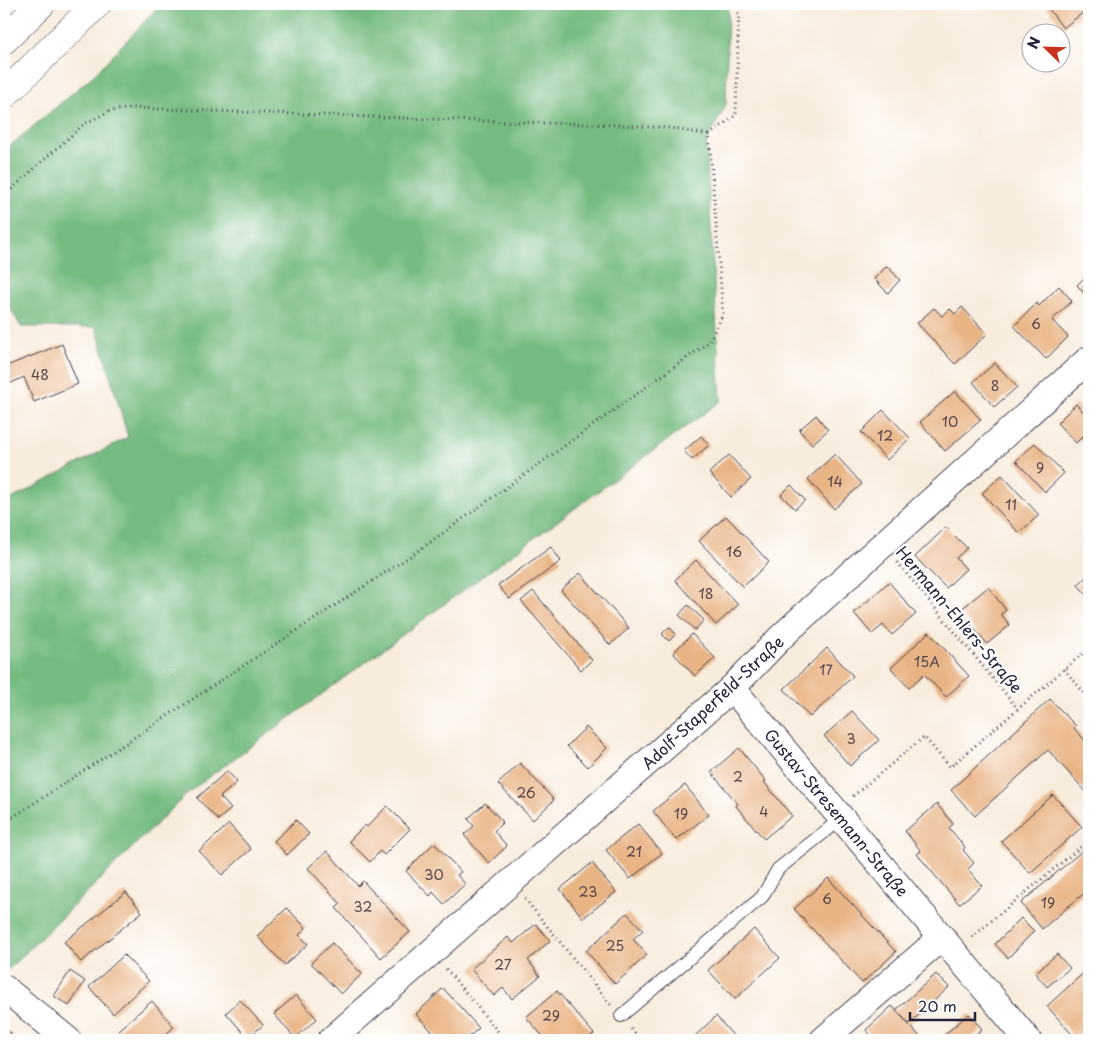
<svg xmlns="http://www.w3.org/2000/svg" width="1093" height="1044" font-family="'Playpen Sans',sans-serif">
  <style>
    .forest { fill: #74bb80; stroke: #4b6e5e }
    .building { fill: #e9b484 }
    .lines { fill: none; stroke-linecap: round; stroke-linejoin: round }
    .service-casing { stroke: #424053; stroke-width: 14 }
    .minor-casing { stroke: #424053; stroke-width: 28 }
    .motorway-casing { stroke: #424053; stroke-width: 29 }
    .path { stroke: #424053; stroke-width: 3; stroke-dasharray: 1 4; stroke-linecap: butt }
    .service { stroke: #fff; stroke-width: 12 }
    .minor { stroke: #fff; stroke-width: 26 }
    .motorway { stroke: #fff; stroke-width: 28 }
    .labels { text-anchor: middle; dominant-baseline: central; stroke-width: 4.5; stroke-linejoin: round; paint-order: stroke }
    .number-label { font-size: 14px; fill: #54464d }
    .street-label { font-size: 16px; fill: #22223b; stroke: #fff }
  </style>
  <rect width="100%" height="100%" fill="#fff"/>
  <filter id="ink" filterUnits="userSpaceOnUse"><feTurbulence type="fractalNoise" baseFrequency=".02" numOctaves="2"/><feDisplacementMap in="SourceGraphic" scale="10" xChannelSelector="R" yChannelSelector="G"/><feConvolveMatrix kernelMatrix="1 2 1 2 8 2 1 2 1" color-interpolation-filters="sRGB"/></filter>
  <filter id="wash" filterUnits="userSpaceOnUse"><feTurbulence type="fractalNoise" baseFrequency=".0096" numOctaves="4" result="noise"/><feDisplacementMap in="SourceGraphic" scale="20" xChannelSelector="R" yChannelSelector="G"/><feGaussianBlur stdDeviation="1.12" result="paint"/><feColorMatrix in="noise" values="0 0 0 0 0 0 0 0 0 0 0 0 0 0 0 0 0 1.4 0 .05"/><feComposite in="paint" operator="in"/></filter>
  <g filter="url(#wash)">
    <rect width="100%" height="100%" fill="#f8ecdc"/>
    <polygon class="forest" points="161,4 728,4 726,105 706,142 721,401 190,791 8,970 4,967 4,503 128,437 96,327 21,327 4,297 4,151 94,75"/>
    <g id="blocks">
      <g class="building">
        <polygon points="1045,4 1089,4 1089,8 1063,28"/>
        <polygon points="887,266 900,280 888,293 874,279"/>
        <polygon points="1089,273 1089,299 1077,285"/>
        <polygon points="1059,286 1072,301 1052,320 1068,337 1046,359 1014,326 1037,303 1039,306"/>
        <polygon points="962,307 987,334 955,364 917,323 934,308 942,316 950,309 955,314"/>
        <polygon points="62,344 78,384 34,402 24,377 9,384 4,372 4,367"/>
        <polygon points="995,363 1017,387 994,407 973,382"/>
        <polygon points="955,391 981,420 945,451 920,422"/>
        <polygon points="1076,404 1089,418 1089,430 1076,443 1057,423"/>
        <polygon points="883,410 910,438 887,460 861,432"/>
        <polygon points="816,415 828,430 812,444 799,430"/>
        <polygon points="701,436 709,445 692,460 684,451"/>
        <polygon points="1035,443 1064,473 1045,492 1016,461"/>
        <polygon points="835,454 862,484 834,509 808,479"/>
        <polygon points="729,455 751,479 731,497 709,473"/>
        <polygon points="1002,475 1039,515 1019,533 982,493"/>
        <polygon points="791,485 805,500 795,509 781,495"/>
        <polygon points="726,516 769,562 743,587 699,541"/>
        <polygon points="946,527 967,548 956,558 966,569 946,588 915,557"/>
        <polygon points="551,547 561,561 509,599 498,585"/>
        <polygon points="696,560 738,605 716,625 675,580"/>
        <polygon points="580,573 629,628 610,645 561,590"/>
        <polygon points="1089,574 1089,597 1078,585"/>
        <polygon points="889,582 916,614 892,635 883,625 872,634 854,613"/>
        <polygon points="988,587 1006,610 1001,614 1010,625 987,644 959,611"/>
        <polygon points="533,591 592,660 581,670 521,601"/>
        <polygon points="688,605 704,620 695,630 679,615"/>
        <polygon points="669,627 676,634 669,641 662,634"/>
        <polygon points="929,632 969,676 946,697 924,674 909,688 891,668"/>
        <polygon points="692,634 715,658 695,676 673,653"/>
        <polygon points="827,648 853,676 810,717 784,689"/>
        <polygon points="1050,699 1076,726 1074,728 1089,745 1089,795 1048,750 975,816 951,790"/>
        <polygon points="852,711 879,740 850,766 824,736"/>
        <polygon points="586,727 607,748 588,767 567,746"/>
        <polygon points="739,748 766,781 764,782 792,816 764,839 736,806 738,804 711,772"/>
        <polygon points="520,763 554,800 533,820 498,784"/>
        <polygon points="227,771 237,782 220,797 231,809 218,820 197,798"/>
        <polygon points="685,785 709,815 676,840 653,811"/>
        <polygon points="1053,795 1082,827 1030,873 1001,841"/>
        <polygon points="485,803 503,822 494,831 507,846 489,863 464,835 474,826 468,819"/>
        <polygon points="937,804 953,824 949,828 965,847 963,850 974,863 968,869 982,886 959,904 917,854 921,851 905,831"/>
        <polygon points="387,806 410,829 384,855 380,851 370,862 349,841 365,825 367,827"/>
        <polygon points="296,820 309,834 287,855 274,841"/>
        <polygon points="229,824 251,849 222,875 199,851"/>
        <polygon points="638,824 662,853 630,879 606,850"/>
        <polygon points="434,843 461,872 457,875 465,884 444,904 433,892 430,896 406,871"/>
        <polygon points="1089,845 1089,889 1042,929 1021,903"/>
        <polygon points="327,851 358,886 363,881 410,932 381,958 336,908 341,904 308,868"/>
        <polygon points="592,863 616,892 583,918 560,889"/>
        <polygon points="828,878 896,952 862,983 794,909"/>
        <polygon points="126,892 142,912 81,962 64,942"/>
        <polygon points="287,908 306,928 299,935 308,944 285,965 257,936"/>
        <polygon points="627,913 643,930 633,939 647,955 615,984 586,951"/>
        <polygon points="1021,918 1034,931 1008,958 995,944"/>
        <polygon points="536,924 550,941 528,960 540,976 512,999 503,988 494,996 471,969 508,937 513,943"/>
        <polygon points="754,929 780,958 735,999 708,970"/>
        <polygon points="332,943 362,974 341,994 311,963"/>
        <polygon points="1057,954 1070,968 1047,987 1035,973"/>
        <polygon points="124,955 149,981 113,1014 89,987"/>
        <polygon points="1089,968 1089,1034 1082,1040 1077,1040 1047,1006"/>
        <polygon points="70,971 85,981 69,1006 54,996"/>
        <polygon points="936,974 949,987 909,1024 896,1010"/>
        <polygon points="443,988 479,1028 465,1040 440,1040 416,1014"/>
        <polygon points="557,991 594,1034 586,1040 546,1040 526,1017"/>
        <polygon points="296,995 317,1019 295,1038 274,1014"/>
        <polygon points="240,1000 263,1025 250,1036 254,1040 241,1040 246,1036 226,1013"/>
        <polygon points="152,1001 174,1027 159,1040 126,1040 118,1030"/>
        <polygon points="892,1006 923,1040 875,1040 866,1030"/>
        <polygon points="969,1014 982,1029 969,1040 938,1040"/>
        <polygon points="716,1016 737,1040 695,1040 693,1038"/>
        <polygon points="4,1028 12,1034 7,1040 4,1040"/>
      </g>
    </g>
  </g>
  <g filter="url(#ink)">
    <use href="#blocks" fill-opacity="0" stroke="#424053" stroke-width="1"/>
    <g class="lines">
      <g class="service-casing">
        <polyline id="service" points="621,1016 762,897 778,869 841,819"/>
      </g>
      <g class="minor-casing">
        <g id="minor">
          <polyline points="732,688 1028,1040"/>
          <polyline points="4,988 68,1040"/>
          <polyline points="331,1040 732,688 781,637 819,602 1089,359"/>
          <polyline points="823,1040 942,937"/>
        </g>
      </g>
      <g class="motorway-casing">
        <g id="motorway">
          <polyline points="4,40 41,4"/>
          <polyline points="4,95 97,4"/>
        </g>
      </g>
      <g class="path">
        <polyline points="709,135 736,115 739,4"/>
        <polyline points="4,196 84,124 110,111 134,108 512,122 621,125 670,128 709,135 723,314 709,342 418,551 4,823"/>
        <polyline points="897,562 1018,709"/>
        <polyline points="1064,669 1089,699"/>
        <polyline points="853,796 924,737 950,767 1089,648"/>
        <polyline points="525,899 611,1005"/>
        <polyline points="972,937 1089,840"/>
        <polyline points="446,969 505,1040"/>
        <polyline points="631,1029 641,1040"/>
      </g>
      <use href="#service" class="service"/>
      <use href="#minor" class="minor"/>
      <use href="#motorway" class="motorway"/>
    </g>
  </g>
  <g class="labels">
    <g class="number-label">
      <text x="1036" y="323">6</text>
      <text x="40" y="374">48</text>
      <text x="995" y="385">8</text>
      <text x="950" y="421">10</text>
      <text x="885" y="435">12</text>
      <text x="1040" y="467">9</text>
      <text x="835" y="481">14</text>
      <text x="1011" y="504">11</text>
      <text x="734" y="551">16</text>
      <text x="706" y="593">18</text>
      <text x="927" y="661">15A</text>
      <text x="826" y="669">17</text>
      <text x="851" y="738">3</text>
      <text x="738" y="776">2</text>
      <text x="526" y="792">26</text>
      <text x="764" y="811">4</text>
      <text x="681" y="813">19</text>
      <text x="634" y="851">21</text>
      <text x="434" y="874">30</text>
      <text x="588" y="891">23</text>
      <text x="827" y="898">6</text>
      <text x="1048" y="902">19</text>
      <text x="363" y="906">32</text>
      <text x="615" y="945">25</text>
      <text x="503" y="964">27</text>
      <text x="551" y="1015">29</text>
    </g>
    <g class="street-label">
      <text transform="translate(960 619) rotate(50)">Hermann-Ehlers-Straße</text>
      <text transform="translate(712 702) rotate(-43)">Adolf-Staperfeld-Straße</text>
      <text transform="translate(837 812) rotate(50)">Gustav-Stresemann-Straße</text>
    </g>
  </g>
  <rect width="1093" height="1044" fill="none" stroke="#fff" stroke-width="20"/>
  <g transform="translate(1046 48) rotate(293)"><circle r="24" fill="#ffffff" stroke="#a7a7b1"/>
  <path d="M0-4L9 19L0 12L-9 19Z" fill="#c8321e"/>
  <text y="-8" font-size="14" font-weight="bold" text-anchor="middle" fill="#22223b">N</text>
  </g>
  <path d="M910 1012v8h65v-8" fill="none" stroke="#22223b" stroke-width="2.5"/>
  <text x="918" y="1012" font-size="15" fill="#22223b" stroke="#ffffff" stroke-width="4" paint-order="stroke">20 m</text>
</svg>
